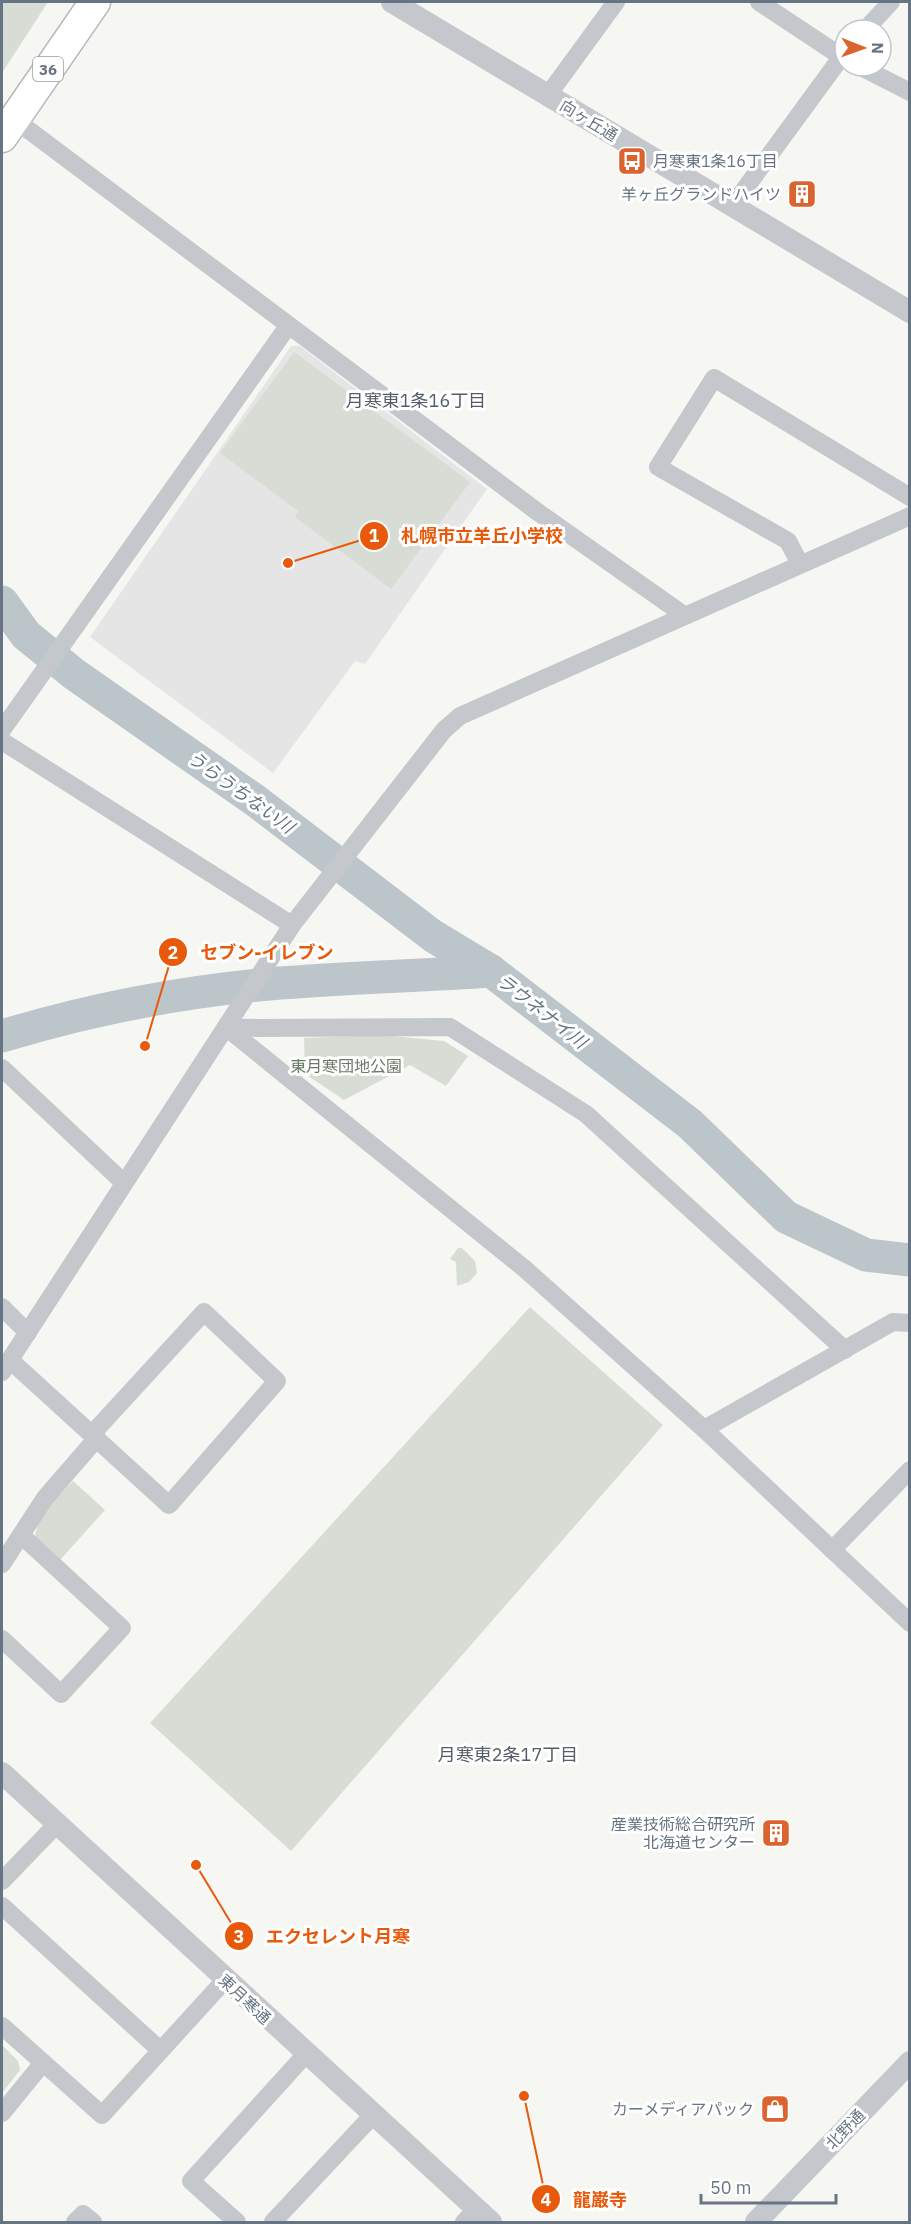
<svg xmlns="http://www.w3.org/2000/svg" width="911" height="2224" font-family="'IBM Plex Sans','Noto Sans JP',sans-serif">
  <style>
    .built { fill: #e4e5e4 }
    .green { fill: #d7ddd4 }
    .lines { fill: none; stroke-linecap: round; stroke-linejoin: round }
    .river { stroke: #bcc5ca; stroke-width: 33 }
    .trunk-casing { stroke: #b5b8bb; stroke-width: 33 }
    .minor { stroke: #c4c7cb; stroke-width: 18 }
    .tertiary { stroke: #c4c7cb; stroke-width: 22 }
    .trunk { stroke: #fff; stroke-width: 30 }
    .labels { text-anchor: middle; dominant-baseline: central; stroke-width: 6; stroke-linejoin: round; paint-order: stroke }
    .shield { fill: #fff; stroke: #949ea8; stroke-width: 1.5 }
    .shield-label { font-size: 15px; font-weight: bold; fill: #667483 }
    .street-label { font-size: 16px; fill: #667483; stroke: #fff }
    .poi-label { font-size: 16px; fill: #667483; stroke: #fff; text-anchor: end }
    .park-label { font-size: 16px; fill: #687a65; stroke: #fff }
    .neighbourhood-label { font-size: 18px; fill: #545e68; stroke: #fff }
    .water-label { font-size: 18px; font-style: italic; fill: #62757f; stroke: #fff }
    .leader { fill: none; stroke: #e8590c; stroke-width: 2 }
    .callout-dot { fill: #e8590c; stroke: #fff; stroke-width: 2 }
    .mark-label { font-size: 18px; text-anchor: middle; font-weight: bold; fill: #fff }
    .callout-label { font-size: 18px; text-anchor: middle; font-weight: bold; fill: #e8590c; stroke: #fff; stroke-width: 6; stroke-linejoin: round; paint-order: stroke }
  </style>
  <rect width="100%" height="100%" fill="#f6f6f3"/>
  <polygon class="built" points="291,346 300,346 487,489 365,664 355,661 273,773 90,637"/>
  <g class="green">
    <polygon points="2,2 48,2 2,73"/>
    <polygon points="294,352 470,482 391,589 295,517 298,511 220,453"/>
    <polygon points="381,1035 444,1041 468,1056 446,1086 410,1065 344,1100 305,1074 304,1038"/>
    <polygon points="458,1248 462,1248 475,1261 477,1273 469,1282 457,1286 456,1262 450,1259"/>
    <polygon points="530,1307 663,1425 291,1851 150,1723"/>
    <path d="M 73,1481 L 105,1510 L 60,1560 L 35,1538 C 36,1516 58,1496 73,1481 Z"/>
    <polygon points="2,2045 18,2061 20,2070 2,2093"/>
  </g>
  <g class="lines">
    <g class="river">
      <polyline points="2,602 26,635 74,674 256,801 433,936 491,971 690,1124 786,1217 866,1255 910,1260"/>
      <path d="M 2,1036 C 88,1010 179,992 269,984 C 343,978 417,976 491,971"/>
    </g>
    <g class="trunk-casing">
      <polyline id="trunk" points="2,137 95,2"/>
    </g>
    <g class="minor">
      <polyline points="759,2 845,59"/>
      <polyline points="865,30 891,2"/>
      <polyline points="859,66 910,92"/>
      <polyline points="548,95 616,2"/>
      <polyline points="14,119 539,513 684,615"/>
      <polyline points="733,205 845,52"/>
      <polyline points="800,564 788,541 658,467 714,378 910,497"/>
      <polyline points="2,730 288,326"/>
      <polyline points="2,741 292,925"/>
      <polyline points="227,1028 525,1269 704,1429 910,1623"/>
      <polyline points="227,1028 450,1027 586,1114 845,1350"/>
      <polyline points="2,1068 124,1183"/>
      <polyline points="2,1307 28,1333"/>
      <polyline points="10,1360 169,1505 277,1381 204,1312 92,1434"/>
      <polyline points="2,1372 292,925 444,730 460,716 910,516"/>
      <polyline points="704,1429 893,1322 910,1323"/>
      <polyline points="832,1550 910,1470"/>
      <polyline points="2,1564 45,1498 97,1438"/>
      <polyline points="2,1639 61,1694 122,1628 21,1535"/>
      <polyline points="2,1881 57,1824"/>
      <polyline points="2,1906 160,2050"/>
      <polyline points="2,2026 102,2115 225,1980"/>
      <polyline points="2,2113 42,2064"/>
      <polyline points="75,2222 83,2214 93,2222"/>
      <polyline points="237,2222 191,2181 306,2054"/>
      <polyline points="273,2222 374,2114"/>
      <polyline points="464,2222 477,2209"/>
    </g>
    <g class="tertiary">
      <polyline points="392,2 910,312"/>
      <polyline points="2,1773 491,2222"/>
      <polyline points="756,2222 910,2062"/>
    </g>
    <use href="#trunk" class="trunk"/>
  </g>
  <defs>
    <g id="bus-square" transform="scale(1.5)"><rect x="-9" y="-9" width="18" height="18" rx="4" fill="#db632e" stroke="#fff"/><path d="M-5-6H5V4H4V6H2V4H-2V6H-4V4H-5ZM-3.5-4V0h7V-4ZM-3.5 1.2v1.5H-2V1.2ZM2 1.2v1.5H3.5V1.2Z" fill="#fff"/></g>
    <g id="building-square" transform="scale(1.5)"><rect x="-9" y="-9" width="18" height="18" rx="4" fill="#db632e" stroke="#fff"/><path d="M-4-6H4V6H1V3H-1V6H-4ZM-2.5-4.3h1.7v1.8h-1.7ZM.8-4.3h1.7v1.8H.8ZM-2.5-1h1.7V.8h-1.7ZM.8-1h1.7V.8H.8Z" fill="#fff"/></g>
    <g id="shop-square" transform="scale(1.5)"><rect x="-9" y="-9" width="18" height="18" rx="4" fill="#db632e" stroke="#fff"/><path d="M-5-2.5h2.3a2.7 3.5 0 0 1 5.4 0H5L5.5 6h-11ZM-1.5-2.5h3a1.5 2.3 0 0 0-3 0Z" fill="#fff"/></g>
  </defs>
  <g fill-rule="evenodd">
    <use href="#bus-square" x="632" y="161"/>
    <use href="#building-square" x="802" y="194"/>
    <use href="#building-square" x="776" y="1833"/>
    <use href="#shop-square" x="775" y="2109"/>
  </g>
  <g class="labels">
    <rect class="shield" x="33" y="57" width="30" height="24" rx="4.5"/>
    <g class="shield-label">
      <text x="48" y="69">36</text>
    </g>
    <g class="street-label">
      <text transform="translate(589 120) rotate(31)">向ヶ丘通</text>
      <text transform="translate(245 1999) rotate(43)">東月寒通</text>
      <text transform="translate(845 2129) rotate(-46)">北野通</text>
    </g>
    <g class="poi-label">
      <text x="653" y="161" text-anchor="start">月寒東1条16丁目</text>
      <text x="781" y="194">羊ヶ丘グランドハイツ</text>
      <text x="755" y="1824">産業技術総合研究所<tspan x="755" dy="18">北海道センター</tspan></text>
      <text x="754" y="2109">カーメディアパック</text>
    </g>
    <g class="park-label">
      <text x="346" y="1066">東月寒団地公園</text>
    </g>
    <g class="neighbourhood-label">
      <text x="416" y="400">月寒東1条16丁目</text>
      <text x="508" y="1754">月寒東2条17丁目</text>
    </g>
    <g class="water-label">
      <text transform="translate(241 792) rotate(36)">うらうちない川</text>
      <text transform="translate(542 1011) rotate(38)">ラウネナイ川</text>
    </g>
  </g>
  <path class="leader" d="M288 563L374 536M145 1046L173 952M196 1865L239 1936M524 2096L546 2199"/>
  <g class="callout-dot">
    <circle cx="288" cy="563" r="6"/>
    <circle cx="145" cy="1046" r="6"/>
    <circle cx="196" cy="1865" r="6"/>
    <circle cx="524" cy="2096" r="6"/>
    <circle cx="374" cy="536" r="15"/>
    <circle cx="173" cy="952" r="15"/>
    <circle cx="239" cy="1936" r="15"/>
    <circle cx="546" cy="2199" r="15"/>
  </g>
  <g class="mark-label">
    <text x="374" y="542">1</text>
    <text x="173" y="959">2</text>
    <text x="239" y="1943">3</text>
    <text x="546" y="2206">4</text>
  </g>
  <g class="callout-label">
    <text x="482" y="542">札幌市立羊丘小学校</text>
    <text x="267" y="959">セブン-イレブン</text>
    <text x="338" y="1943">エクセレント月寒</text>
    <text x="600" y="2206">龍巌寺</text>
  </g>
  <rect width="911" height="2224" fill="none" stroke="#667483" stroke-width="6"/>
  <g transform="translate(863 48) rotate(91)"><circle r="28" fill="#ffffff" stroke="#c2c7cd" stroke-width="1.5"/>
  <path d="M0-4.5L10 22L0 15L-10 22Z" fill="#db632e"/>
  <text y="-9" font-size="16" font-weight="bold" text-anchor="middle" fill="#667483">N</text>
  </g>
  <path d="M701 2194v9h135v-9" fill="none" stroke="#667483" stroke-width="3"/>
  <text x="710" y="2194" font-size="18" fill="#667483" stroke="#ffffff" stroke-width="4.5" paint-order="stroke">50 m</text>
</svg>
